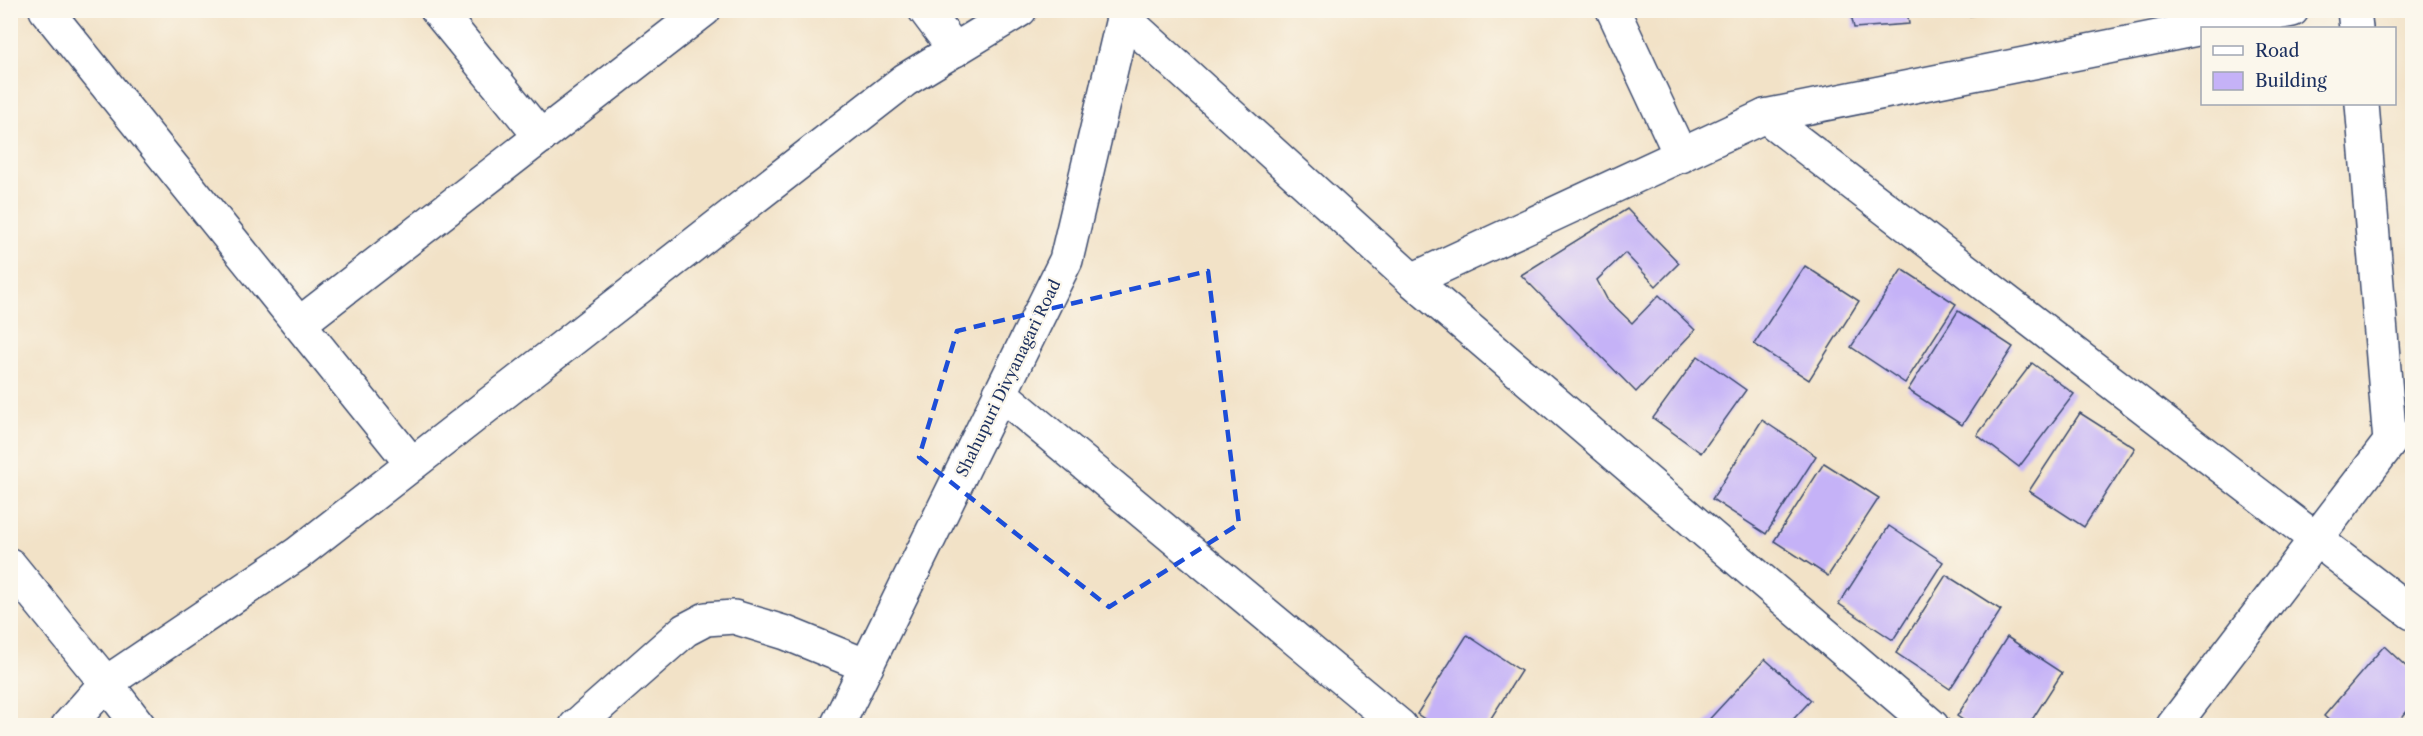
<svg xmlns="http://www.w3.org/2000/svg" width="2423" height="736" font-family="'Libre Caslon Text',serif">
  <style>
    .building { fill: #c5b2f7 }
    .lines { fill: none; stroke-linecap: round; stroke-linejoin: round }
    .street-casing { stroke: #3b4a6e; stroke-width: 36 }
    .secondary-casing { stroke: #3b4a6e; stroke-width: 36 }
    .street { stroke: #fff; stroke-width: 33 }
    .secondary { stroke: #fff; stroke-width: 33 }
    .marked { fill: none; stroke: #1d4ed8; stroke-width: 4.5; stroke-dasharray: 12 8; stroke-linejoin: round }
    .labels { text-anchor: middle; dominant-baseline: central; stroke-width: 4.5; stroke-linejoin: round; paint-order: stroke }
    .street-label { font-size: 16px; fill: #1b2f5e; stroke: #fbf7ec }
  </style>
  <rect width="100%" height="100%" fill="#fbf7ec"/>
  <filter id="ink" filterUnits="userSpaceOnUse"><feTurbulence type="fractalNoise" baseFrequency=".0167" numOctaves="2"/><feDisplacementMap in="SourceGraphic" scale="12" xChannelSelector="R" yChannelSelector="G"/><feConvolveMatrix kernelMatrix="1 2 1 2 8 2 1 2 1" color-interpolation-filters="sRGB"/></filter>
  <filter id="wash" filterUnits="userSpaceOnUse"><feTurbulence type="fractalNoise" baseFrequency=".008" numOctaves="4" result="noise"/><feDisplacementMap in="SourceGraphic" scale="24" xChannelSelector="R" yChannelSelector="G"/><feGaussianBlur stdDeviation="1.35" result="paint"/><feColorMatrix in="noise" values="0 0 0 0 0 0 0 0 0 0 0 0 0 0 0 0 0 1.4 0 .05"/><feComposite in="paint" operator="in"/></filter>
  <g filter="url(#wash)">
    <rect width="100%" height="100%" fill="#f2e2c7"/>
    <g id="blocks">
      <g class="building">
        <polygon points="1850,10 1907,10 1909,24 1854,28"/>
        <polygon points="1935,10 1992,10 1993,14 1936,18"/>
        <polygon points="1627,209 1679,263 1656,286 1625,253 1597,280 1607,299 1632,323 1659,295 1695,330 1636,392 1521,275"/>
        <polygon points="1805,266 1859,301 1809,380 1754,344"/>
        <polygon points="1902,269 1956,304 1905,383 1851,347"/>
        <polygon points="1958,311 2013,347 1962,425 1908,390"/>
        <polygon points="1698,356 1746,390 1701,453 1653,418"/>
        <polygon points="2032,363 2074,394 2019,467 1977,435"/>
        <polygon points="2080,413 2135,448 2084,527 2029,491"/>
        <polygon points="1762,420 1816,456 1766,534 1712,499"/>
        <polygon points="1824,463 1879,498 1828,576 1774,541"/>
        <polygon points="1889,526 1943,562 1893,640 1839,604"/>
        <polygon points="1946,575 2001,610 1950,689 1896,653"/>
        <polygon points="1467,635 1521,671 1486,726 1435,726 1417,714"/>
        <polygon points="2007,637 2062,673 2028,726 1972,726 1957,716"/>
        <polygon points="2384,646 2412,672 2412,705 2395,726 2335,726 2324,716"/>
        <polygon points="1765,659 1811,700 1787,726 1703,726"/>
      </g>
    </g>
  </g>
  <g filter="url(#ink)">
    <use href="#blocks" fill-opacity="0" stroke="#3b4a6e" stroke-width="1.5"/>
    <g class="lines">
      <g class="street-casing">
        <g id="street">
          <polyline points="46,10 412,464"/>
          <polyline points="437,10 541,137"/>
          <polyline points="925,10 955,50"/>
          <polyline points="1613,10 1681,156"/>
          <polyline points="2354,10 2356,28"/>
          <polyline points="1765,116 2412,613"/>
          <polyline points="1412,280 1765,116 2292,10"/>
          <polyline points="299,324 704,10"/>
          <polyline points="1000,393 1400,726"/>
          <polyline points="10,565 106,683 297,554 905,80 1020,10"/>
          <polyline points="68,726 106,683 139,726"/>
          <polyline points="576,726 685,630 706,619 734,617 786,633 867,666"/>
          <polyline points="2173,726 2390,442 2362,104"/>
        </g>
      </g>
      <g class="secondary-casing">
        <g id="secondary">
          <polyline points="1123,17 1412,280 1932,726"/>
          <polyline points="837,726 1066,260 1125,10"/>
        </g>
      </g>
      <use href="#street" class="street"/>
      <use href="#secondary" class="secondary"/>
    </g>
  </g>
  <path class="marked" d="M 1208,271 L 1239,524 L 1109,607 L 919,457 L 957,331 Z"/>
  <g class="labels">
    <g class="street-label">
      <text transform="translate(1008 378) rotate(-64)">Shahupuri Divyanagari Road</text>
    </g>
  </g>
  <rect width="2423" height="736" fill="none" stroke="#fbf7ec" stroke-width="36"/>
  <rect x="2201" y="27" width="195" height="78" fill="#fbf7ec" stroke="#a1a7b3" stroke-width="1.5"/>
  <rect x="2213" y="46" width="30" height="9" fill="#ffffff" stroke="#a1a7b3" stroke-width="1.5"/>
  <text x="2255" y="57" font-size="18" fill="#1b2f5e">Road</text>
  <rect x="2213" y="72" width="30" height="18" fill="#c5b2f7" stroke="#a1a7b3" stroke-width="1.5"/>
  <text x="2255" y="87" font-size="18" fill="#1b2f5e">Building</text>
</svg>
